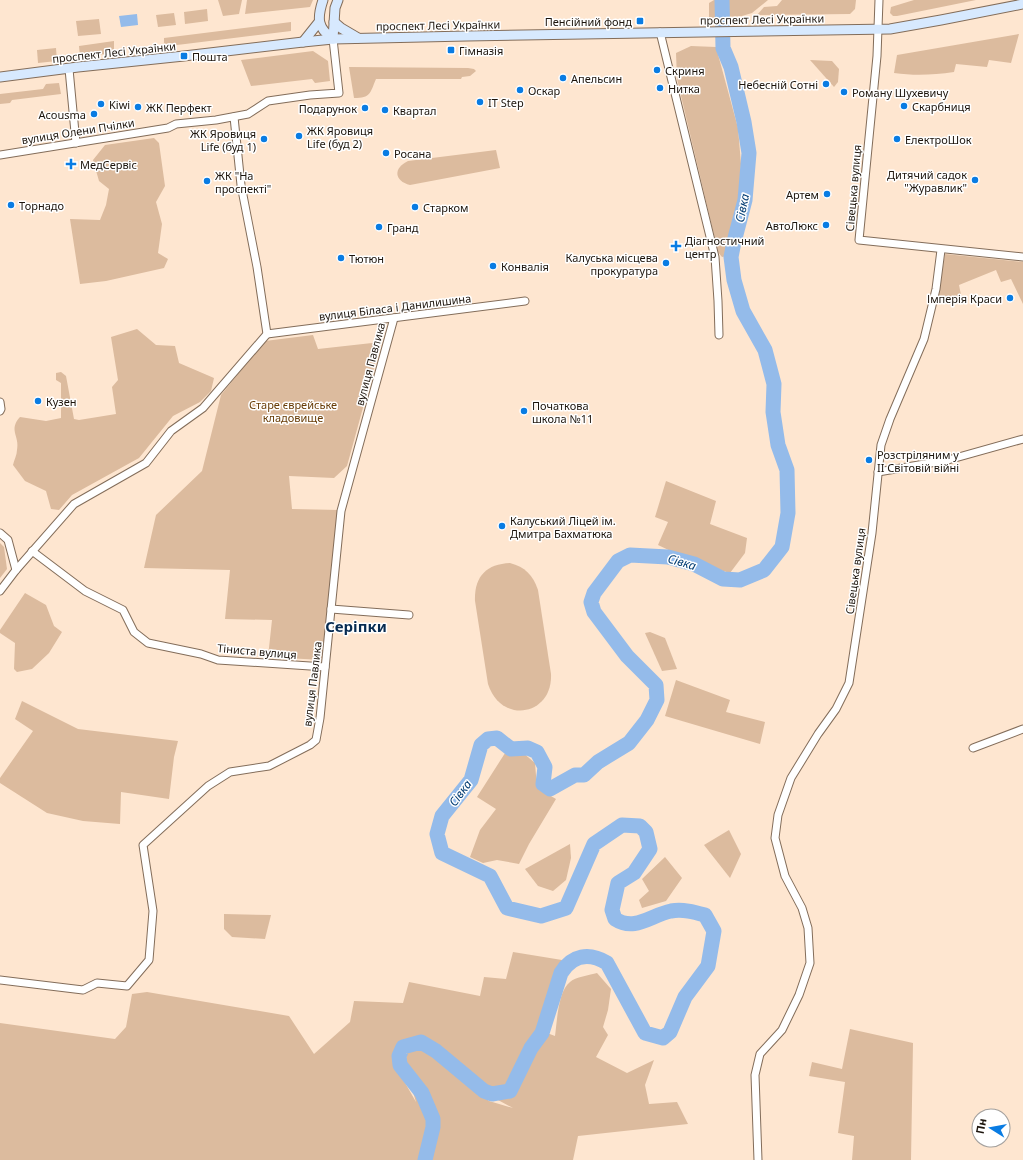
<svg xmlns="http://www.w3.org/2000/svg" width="1023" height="1160" font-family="'Noto Sans',sans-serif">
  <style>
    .green { fill: #dcbb9e }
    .water { fill: #94bbea }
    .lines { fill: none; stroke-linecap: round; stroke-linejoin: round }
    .river { stroke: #94bbea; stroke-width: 15 }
    .street-casing { stroke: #836d5a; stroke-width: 9 }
    .secondary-casing { stroke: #836d5a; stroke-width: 11 }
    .street { stroke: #fff; stroke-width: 7 }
    .secondary { stroke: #d7e9fe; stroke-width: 9 }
    .poi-dot { fill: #097ce3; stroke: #fff; stroke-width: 1.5 }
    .labels { text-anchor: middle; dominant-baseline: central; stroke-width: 3; stroke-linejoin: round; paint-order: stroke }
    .street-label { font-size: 11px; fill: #1c140c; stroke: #fff }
    .poi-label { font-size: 11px; fill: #1c140c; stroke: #fff; text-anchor: start }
    .park-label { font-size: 11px; fill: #683c06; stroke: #fff }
    .water-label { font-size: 12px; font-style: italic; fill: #023c73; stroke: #fff }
    .district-label { font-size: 15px; font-weight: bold; fill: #072b51; stroke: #fff }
  </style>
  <rect width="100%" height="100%" fill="#fee6d0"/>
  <g class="green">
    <polygon points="218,0 242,0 239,14 223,16"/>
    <polygon points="247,0 313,0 310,7 245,14"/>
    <polygon points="714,0 768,0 752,13 742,16 709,18 709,3"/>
    <polygon points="782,0 856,0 855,9 850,14 757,15 764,7 777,6"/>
    <polygon points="914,0 976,0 897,16 893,16 890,13 891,7"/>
    <polygon points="207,9 208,21 185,24 184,12"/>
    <polygon points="174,13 176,25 158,27 156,15"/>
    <polygon points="99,19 101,34 78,36 76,21"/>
    <polygon points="291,22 291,31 169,46 164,43 164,38"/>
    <path d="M 1019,34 L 1011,63 L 989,60 L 987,67 L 956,64 L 954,72 C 933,75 915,76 894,73 L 897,55 Z"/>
    <polygon points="114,41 114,53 80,57 79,46"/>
    <polygon points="691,46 716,47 738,128 741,164 739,199 727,256 722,257 718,252 677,79 676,53"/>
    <polygon points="56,48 57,61 38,63 37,50"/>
    <polygon points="313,51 328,61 330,81 315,83 312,79 251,86 241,60"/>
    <polygon points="810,60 832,61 839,69 838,82 834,87"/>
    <path d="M 349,67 L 468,68 L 474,69 L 476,71 L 470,76 L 462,77 L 461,79 L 376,79 C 370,93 371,98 354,98 Z"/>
    <polygon points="59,83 61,94 12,100 10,103 0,104 0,94 43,89 46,84"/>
    <polygon points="154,138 159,143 165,186 156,202 162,224 158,253 168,259 164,268 106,281 80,284 70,219 100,220 106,205 109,189 99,181 93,160 105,145"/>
    <path d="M 496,150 L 500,168 L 410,185 C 394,181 393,168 408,161 Z"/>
    <polygon points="945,254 1023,262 1023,304 1011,279 1001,282 996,270 959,285 962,300 956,304 945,304 938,299"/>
    <path d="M 137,329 L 156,345 L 175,346 L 179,363 L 214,378 L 211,391 L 200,402 L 173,416 L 139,458 L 72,495 L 59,510 L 51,509 L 46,491 L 25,481 L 13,465 C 14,460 17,455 17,450 C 20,436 8,430 20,417 L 46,421 L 61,418 L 61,383 L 56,380 L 56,373 L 61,372 L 66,376 L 74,419 L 79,420 L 116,414 L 112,387 L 118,380 L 111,337 Z"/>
    <polygon points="313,335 318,349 381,342 347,466 334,478 289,476 292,509 339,510 322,660 268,657 272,620 225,619 230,570 144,568 156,515 202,471 221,395 265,341"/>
    <path d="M 666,481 L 716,501 L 710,524 L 747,538 L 745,553 L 730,573 C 705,566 682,557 658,545 L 668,522 L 655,517 Z"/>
    <polygon points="0,543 4,547 7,569 0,578"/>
    <path d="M 510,563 C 525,567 533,575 538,590 L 551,674 C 553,716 501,725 488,684 L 475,601 C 474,577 486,564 510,563 Z"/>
    <polygon points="25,593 46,605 54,626 62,632 49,653 32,669 17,672 14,669 15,643 0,633 0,630"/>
    <polygon points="650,632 665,638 677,669 662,671 645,633"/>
    <polygon points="676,680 730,700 726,712 765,722 760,744 665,716"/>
    <polygon points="22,701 78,729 178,741 174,757 169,799 121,792 120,824 83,821 47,813 0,783 0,778 33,731 15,719"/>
    <polygon points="507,750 522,752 535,763 537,788 556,799 529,844 519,864 497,860 483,863 470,857 480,830 496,809 477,797"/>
    <polygon points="729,830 741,854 730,878 704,845"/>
    <polygon points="570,844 571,858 566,880 553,891 538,886 525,869"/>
    <polygon points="665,857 682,878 666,901 642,908 639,900 649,891 642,879"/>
    <polygon points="224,914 271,915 265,939 232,937 224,929"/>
    <path d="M 513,952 L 562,960 L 539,1030 L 528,1045 L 508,1087 L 491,1088 L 424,1038 L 401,1042 L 396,1067 L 416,1102 L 405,1065 L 407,1052 L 420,1047 L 489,1101 L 513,1108 L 498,1100 L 511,1094 L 534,1049 L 547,1033 L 555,1036 C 557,1022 558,991 570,982 C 575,977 590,975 597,973 L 611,989 L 608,1010 L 603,1027 L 608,1035 L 596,1057 L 627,1073 L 654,1060 L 645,1085 L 649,1104 L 677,1102 L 688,1124 L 578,1136 L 573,1160 L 0,1160 L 0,1023 L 115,1039 L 126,1027 L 132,994 L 147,992 L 289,1016 L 314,1054 L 350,1022 L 354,1001 L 403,1003 L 409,982 L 480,996 L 484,977 L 506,979 Z"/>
    <polygon points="850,1029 913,1043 911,1160 852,1160 854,1136 838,1133 845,1082 809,1076 812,1062 842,1069"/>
  </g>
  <polygon class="water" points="137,14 138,25 121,27 119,16"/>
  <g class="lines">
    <path class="river" d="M 425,1160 L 433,1127 L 433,1119 L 422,1093 L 400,1065 L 399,1056 L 403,1047 L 421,1042 L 436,1051 L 484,1091 L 492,1094 L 510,1091 L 531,1048 L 542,1033 L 561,973 C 572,955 589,952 607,963 L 645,1033 L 663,1038 L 670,1032 L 685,997 L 708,966 L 714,931 L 705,915 C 694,912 683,909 671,911 C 651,915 635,932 615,919 L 612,910 L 618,883 L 634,873 L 650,849 L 646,832 L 640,826 L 622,825 L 594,844 L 566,908 L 541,916 L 507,908 L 490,876 L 442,853 L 437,834 L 442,816 L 471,780 L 481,745 L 488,739 L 497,738 L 511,749 L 528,748 L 537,752 L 545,767 L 543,784 L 550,789 L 575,775 L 584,775 L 598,762 L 629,743 L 647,720 L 657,700 L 656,685 L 627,656 L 594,612 L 591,602 L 594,593 L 618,561 L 630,555 L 668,557 L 694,564 L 723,579 L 740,580 L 764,570 L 782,547 L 788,513 L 787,470 L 778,445 L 773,412 L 774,384 L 765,350 L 743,311 L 734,280 L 731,257 L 734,242 L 745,200 L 749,153 L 744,122 L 731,67 L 723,48 L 722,0"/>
    <g class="street-casing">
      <g id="street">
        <polyline points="879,0 877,56 859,240 1023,257"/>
        <polyline points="660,32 715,257 718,301 719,335"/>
        <polyline points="69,69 76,143"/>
        <polyline points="0,155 168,128 176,124 216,120 248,114 268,101 310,95 339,93 333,39"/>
        <polyline points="267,334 525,301"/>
        <polyline points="0,402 1,409 0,411"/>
        <polyline points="878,472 948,460 1023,439"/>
        <polyline points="0,533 8,540 16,570"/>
        <polyline points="32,551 85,591 123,610 134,632 148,643 201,654 218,660 325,667"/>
        <polyline points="0,591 16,570 74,504 146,463 171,431 203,408 267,334 257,267 241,185 234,117"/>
        <polyline points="331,609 409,615"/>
        <polyline points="973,748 1023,729"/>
        <polyline points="0,980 83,990 97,983 127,986 149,960 153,911 143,845 208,786 230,772 269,766 310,745 316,740 320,718 341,511 394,318"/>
        <polyline points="758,1160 755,1075 760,1054 782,1030 799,995 810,963 808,928 802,908 785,876 775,838 778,815 791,778 818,734 836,709 849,683 872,533 881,445 890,419 924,339 936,289 941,250"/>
      </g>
    </g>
    <g class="secondary-casing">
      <g id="secondary">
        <path d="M 323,0 C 317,18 317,28 333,39"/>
        <polyline points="334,22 341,28 358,38"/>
        <polyline points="333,39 335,8 338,0"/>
        <polyline points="303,42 319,22"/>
        <polyline points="0,77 78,67 184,56 303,42 333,39 467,36 890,29 941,20 1023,4"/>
      </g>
    </g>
    <use href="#street" class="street"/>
    <use href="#secondary" class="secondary"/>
  </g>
  <g class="poi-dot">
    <rect x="636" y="17" width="8" height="8" rx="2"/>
    <rect x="447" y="46" width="8" height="8" rx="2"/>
    <rect x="180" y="52" width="8" height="8" rx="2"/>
    <circle cx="657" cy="70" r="4"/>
    <circle cx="563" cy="78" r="4"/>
    <circle cx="826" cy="84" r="4"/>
    <circle cx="660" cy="88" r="4"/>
    <circle cx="520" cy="90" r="4"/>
    <circle cx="844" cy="92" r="4"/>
    <circle cx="480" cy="102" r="4"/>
    <circle cx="101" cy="104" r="4"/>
    <circle cx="904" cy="106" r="4"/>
    <circle cx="138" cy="107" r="4"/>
    <circle cx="365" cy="108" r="4"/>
    <circle cx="385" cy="110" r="4"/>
    <circle cx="94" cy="114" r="4"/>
    <circle cx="299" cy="136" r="4"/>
    <circle cx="264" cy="139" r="4"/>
    <circle cx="897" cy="139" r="4"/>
    <circle cx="386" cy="153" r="4"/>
    <path d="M69 158h4v4h4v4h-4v4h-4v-4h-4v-4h4z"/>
    <circle cx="975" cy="180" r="4"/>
    <circle cx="207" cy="181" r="4"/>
    <circle cx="827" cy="194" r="4"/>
    <circle cx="11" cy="205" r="4"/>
    <circle cx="415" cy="207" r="4"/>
    <circle cx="826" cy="225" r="4"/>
    <circle cx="379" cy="227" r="4"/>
    <path d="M674 240h4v4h4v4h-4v4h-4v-4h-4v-4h4z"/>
    <circle cx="341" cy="258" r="4"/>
    <circle cx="666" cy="263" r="4"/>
    <circle cx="493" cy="266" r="4"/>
    <circle cx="1010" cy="298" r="4"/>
    <circle cx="38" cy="401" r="4"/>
    <circle cx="524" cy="411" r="4"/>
    <circle cx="869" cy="460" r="4"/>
    <circle cx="502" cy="526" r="4"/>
  </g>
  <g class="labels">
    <g class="street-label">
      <text transform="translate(762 19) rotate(-1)">проспект Лесі Українки</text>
      <text transform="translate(438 25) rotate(-1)">проспект Лесі Українки</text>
      <text transform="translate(114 52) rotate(-6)">проспект Лесі Українки</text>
      <text transform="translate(78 131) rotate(-9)">вулиця Олени Пчілки</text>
      <text transform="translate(853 188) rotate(-85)">Сівецька вулиця</text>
      <text transform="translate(395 307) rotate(-7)">вулиця Біласа і Данилишина</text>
      <text transform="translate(370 364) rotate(-75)">вулиця Павлика</text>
      <text transform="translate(855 571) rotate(-82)">Сівецька вулиця</text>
      <text transform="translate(257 651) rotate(5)">Тіниста вулиця</text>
      <text transform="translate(312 684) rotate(-83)">вулиця Павлика</text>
    </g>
    <g class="poi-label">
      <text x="632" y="21" text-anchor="end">Пенсійний фонд</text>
      <text x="459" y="50">Гімназія</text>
      <text x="192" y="56">Пошта</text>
      <text x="665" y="70">Скриня</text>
      <text x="571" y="78">Апельсин</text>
      <text x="818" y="84" text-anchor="end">Небесній Сотні</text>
      <text x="668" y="88">Нитка</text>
      <text x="528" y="90">Оскар</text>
      <text x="852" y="92">Роману Шухевичу</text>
      <text x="488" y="102">IT Step</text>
      <text x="109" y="104">Kiwi</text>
      <text x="912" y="106">Скарбниця</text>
      <text x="146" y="107">ЖК Перфект</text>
      <text x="357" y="108" text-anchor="end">Подарунок</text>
      <text x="393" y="110">Квартал</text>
      <text x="86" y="114" text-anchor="end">Acousma</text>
      <text x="307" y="130">ЖК Яровиця<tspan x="307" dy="13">Life (буд 2)</tspan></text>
      <text x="256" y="133" text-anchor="end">ЖК Яровиця<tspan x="256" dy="13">Life (буд 1)</tspan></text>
      <text x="905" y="139">ЕлектроШок</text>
      <text x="394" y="153">Росана</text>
      <text x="80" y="164">МедСервіс</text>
      <text x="967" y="174" text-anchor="end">Дитячий садок<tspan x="967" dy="13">"Журавлик"</tspan></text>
      <text x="215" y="175">ЖК "На<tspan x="215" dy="13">проспекті"</tspan></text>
      <text x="819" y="194" text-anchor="end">Артем</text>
      <text x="19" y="205">Торнадо</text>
      <text x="423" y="207">Старком</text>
      <text x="818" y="225" text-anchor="end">АвтоЛюкс</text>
      <text x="387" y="227">Гранд</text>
      <text x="685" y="240">Діагностичний<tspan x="685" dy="13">центр</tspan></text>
      <text x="658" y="257" text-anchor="end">Калуська місцева<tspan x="658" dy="13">прокуратура</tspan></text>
      <text x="349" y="258">Тютюн</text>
      <text x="501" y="266">Конвалія</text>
      <text x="1002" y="298" text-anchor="end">Імперія Краси</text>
      <text x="46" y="401">Кузен</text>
      <text x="532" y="405">Початкова<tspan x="532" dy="13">школа №11</tspan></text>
      <text x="877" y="454">Розстріляним у<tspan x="877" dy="13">II Світовій війні</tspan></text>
      <text x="510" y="520">Калуський Ліцей ім.<tspan x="510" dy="13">Дмитра Бахматюка</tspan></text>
    </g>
    <g class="park-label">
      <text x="293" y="404">Старе єврейське<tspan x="293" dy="13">кладовище</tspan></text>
    </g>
    <g class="water-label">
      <text transform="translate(742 208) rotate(-79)">Сівка</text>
      <text transform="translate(682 562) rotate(16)">Сівка</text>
      <text transform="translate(460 793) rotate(-54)">Сівка</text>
    </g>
    <g class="district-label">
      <text x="356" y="626">Серіпки</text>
    </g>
  </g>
  <g transform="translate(991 1128) rotate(281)"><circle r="19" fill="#ffffff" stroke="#a4a19e"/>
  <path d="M0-3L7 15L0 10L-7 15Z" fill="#097ce3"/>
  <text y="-6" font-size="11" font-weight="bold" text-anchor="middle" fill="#1c140c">Пн</text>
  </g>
</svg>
